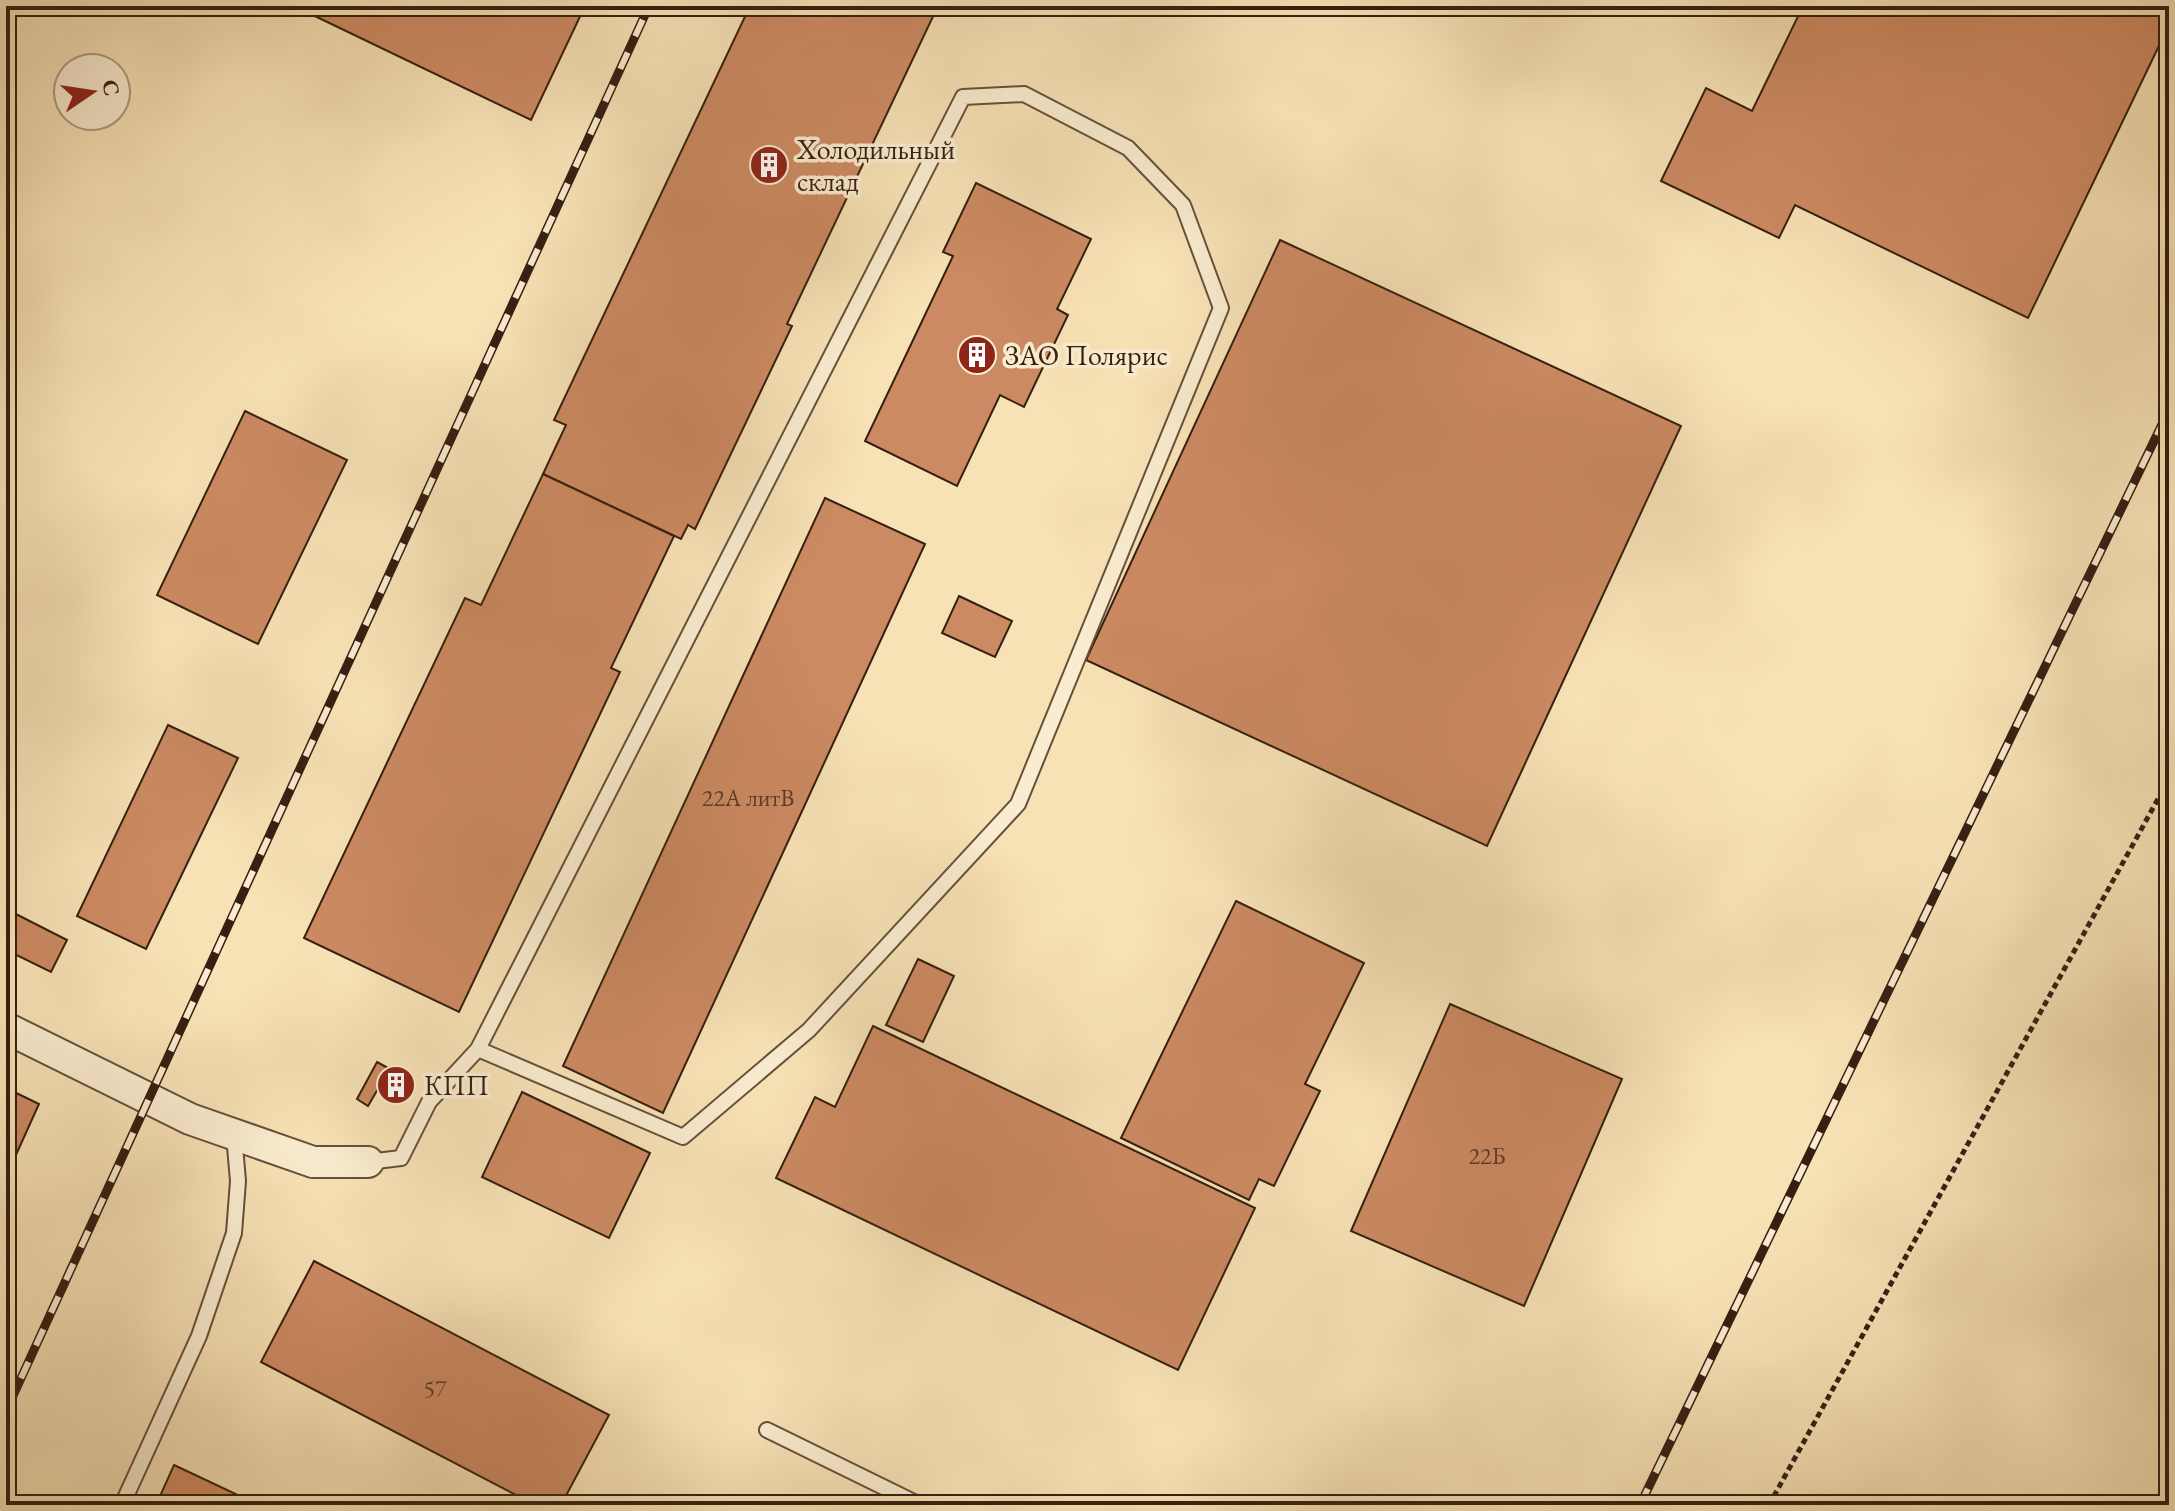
<svg xmlns="http://www.w3.org/2000/svg" width="2175" height="1511" font-family="'EB Garamond',serif">
  <style>
    .building { fill: #cc8a62; stroke: #361f11; stroke-width: 2 }
    .lines { fill: none; stroke-linecap: round; stroke-linejoin: round }
    .lane-casing { stroke: #66503a; stroke-width: 18 }
    .street-casing { stroke: #66503a; stroke-width: 34 }
    .path { stroke: #361f11; stroke-width: 5; stroke-dasharray: 6 4; stroke-linecap: butt }
    .lane { stroke: #faecd0; stroke-width: 14 }
    .street { stroke: #faecd0; stroke-width: 30 }
    .rail-casing { stroke: #361f11; stroke-width: 9 }
    .rail { stroke: #faecd0; stroke-width: 6; stroke-dasharray: 18; stroke-linecap: butt }
    .labels { text-anchor: middle; dominant-baseline: central; stroke-width: 7; stroke-linejoin: round; paint-order: stroke }
    .number-label { font-size: 24px; fill: #5c3a25 }
    .poi-label { font-size: 28px; fill: #361f11; stroke: #faecd0; text-anchor: start }
  </style>
  <rect width="100%" height="100%" fill="#f7e2b6"/>
  <filter id="stains"><feTurbulence type="fractalNoise" baseFrequency=".0025" numOctaves="4"/><feColorMatrix values="0 0 0 0 .2 0 0 0 0 .09 0 0 0 0 .02 0 0 0 .5 -.17"/></filter>
  <radialGradient id="worn" r=".72"><stop offset=".6" stop-color="#630" stop-opacity="0"/><stop offset="1" stop-color="#630" stop-opacity=".3"/></radialGradient>
  <g class="building">
    <polygon points="294,6 585,6 531,120"/>
    <polygon points="750,6 938,6 787,324 792,326 695,529 688,525 681,539 543,474 566,425 554,420"/>
    <polygon points="1803,6 2169,6 2169,25 2028,318 1795,205 1779,238 1661,181 1706,88 1752,111"/>
    <polygon points="976,183 1091,239 1057,309 1068,315 1024,407 1000,395 957,486 865,441 953,256 943,252"/>
    <polygon points="1280,240 1681,426 1487,846 1086,660"/>
    <polygon points="245,411 347,460 258,644 157,595"/>
    <polygon points="543,474 674,536 611,668 620,672 459,1012 304,938 465,598 481,605"/>
    <polygon points="825,498 925,544 663,1113 563,1066"/>
    <polygon points="959,596 1012,621 995,657 942,633"/>
    <polygon points="168,725 238,758 146,949 77,916"/>
    <polygon points="1236,901 1364,963 1305,1084 1320,1091 1274,1186 1259,1179 1249,1200 1121,1138"/>
    <polygon points="6,909 67,940 51,972 6,950"/>
    <polygon points="918,959 954,976 923,1042 886,1025"/>
    <polygon points="1450,1004 1622,1079 1524,1306 1351,1231"/>
    <polygon points="873,1026 1255,1208 1178,1370 776,1178 815,1097 835,1107"/>
    <polygon points="377,1062 408,1079 400,1093 382,1082 368,1106 357,1099"/>
    <polygon points="6,1088 39,1104 6,1177"/>
    <polygon points="522,1092 650,1153 609,1238 482,1177"/>
    <polygon points="314,1261 609,1415 561,1505 535,1505 261,1362"/>
    <polygon points="174,1465 259,1505 156,1505"/>
  </g>
  <g class="lines">
    <g class="lane-casing">
      <g id="lane">
        <polyline points="368,1162 401,1158 429,1102 478,1049 963,97 1024,94 1128,148 1183,205 1221,308 1018,804 809,1030 683,1137 478,1049"/>
        <polyline points="767,1430 920,1505"/>
        <polyline points="122,1505 199,1336 234,1233 238,1181 234,1135"/>
      </g>
    </g>
    <g class="street-casing">
      <polyline id="street" points="6,1028 190,1119 313,1162 368,1162"/>
    </g>
    <polyline class="path" points="1769,1505 2169,779"/>
    <use href="#lane" class="lane"/>
    <use href="#street" class="street"/>
    <g class="rail-casing">
      <g id="rail">
        <polyline points="6,1411 649,6"/>
        <polyline points="1640,1505 2169,410"/>
      </g>
    </g>
    <use href="#rail" class="rail"/>
  </g>
  <defs>
    <g id="building-disc" transform="scale(2)"><circle r="9.5" fill="#8f2418" stroke="#faecd0"/><path d="M-4-6H4V6H1V3H-1V6H-4ZM-2.5-4.3h1.7v1.8h-1.7ZM.8-4.3h1.7v1.8H.8ZM-2.5-1h1.7V.8h-1.7ZM.8-1h1.7V.8H.8Z" fill="#fff"/></g>
  </defs>
  <g fill-rule="evenodd">
    <use href="#building-disc" x="769" y="165"/>
    <use href="#building-disc" x="977" y="355"/>
    <use href="#building-disc" x="396" y="1085"/>
  </g>
  <g class="labels">
    <g class="number-label">
      <text x="748" y="797">22А литВ</text>
      <text x="1487" y="1155">22Б</text>
      <text x="435" y="1388">57</text>
    </g>
    <g class="poi-label">
      <text x="797" y="149">Холодильный<tspan x="797" dy="32">склад</tspan></text>
      <text x="1005" y="355">ЗАО Полярис</text>
      <text x="424" y="1085">КПП</text>
    </g>
  </g>
  <rect width="2175" height="1511" fill="none" stroke="#f7e2b6" stroke-width="32"/>
  <rect x="8" y="8" width="2159" height="1495" fill="none" stroke="#361f11" stroke-width="4"/>
  <rect x="16" y="16" width="2143" height="1479" fill="none" stroke="#361f11" stroke-width="2"/>
  <g transform="translate(92 92) rotate(77)"><circle r="38" fill="#faecd0" stroke="#ac9a84" stroke-width="2"/>
  <path d="M0-6L14 30L0 20L-14 30Z" fill="#8f2418"/>
  <text y="-12" font-size="22" font-weight="bold" text-anchor="middle" fill="#361f11">С</text>
  </g>
  <rect width="100%" height="100%" filter="url(#stains)"/>
  <rect width="100%" height="100%" fill="url(#worn)"/>
</svg>
